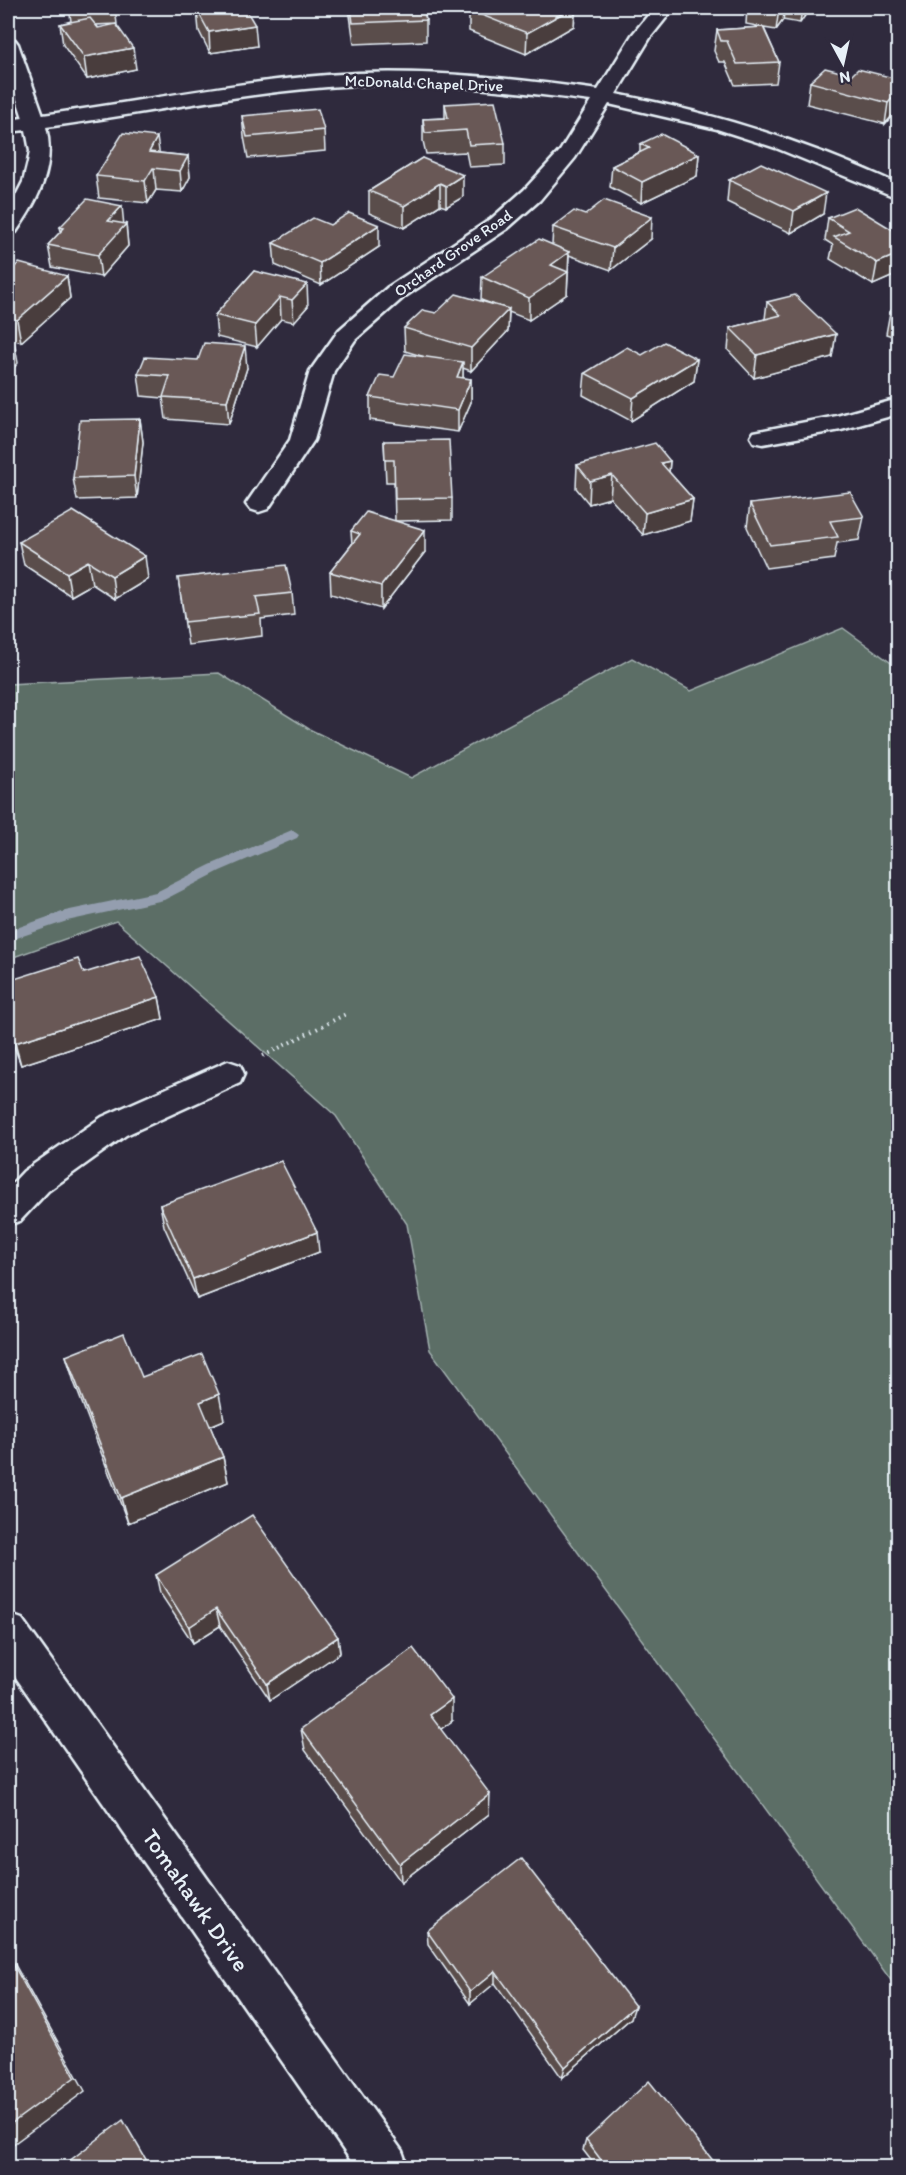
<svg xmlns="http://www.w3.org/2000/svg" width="906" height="2175" font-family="Itim,sans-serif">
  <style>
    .green { fill: #5b6e66; stroke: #a2b0af; stroke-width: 1.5 }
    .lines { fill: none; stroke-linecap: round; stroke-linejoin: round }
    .stream { fill: #949eaf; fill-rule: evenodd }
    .street-casing { stroke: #e8f1f8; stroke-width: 5 }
    .path { stroke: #e8f1f8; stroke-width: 4; stroke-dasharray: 1.5 4.5; stroke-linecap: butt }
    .street { fill: #2f2a3d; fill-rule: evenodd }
    .wall { fill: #5a4d4b; stroke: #e8f1f8; stroke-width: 1.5 }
    .shaded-wall { fill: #4a3e3d; stroke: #e8f1f8; stroke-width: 1.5 }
    .building { fill: #695957; stroke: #e8f1f8; stroke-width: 1.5 }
    .labels { text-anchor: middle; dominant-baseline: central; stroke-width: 5; stroke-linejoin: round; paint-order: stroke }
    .far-street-label { font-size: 16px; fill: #e8f1f8; stroke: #2f2a3d }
    .near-street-label { font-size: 24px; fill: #e8f1f8; stroke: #2f2a3d }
  </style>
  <rect width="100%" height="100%" fill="#2f2a3d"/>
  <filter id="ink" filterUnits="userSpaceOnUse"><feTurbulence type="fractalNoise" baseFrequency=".0167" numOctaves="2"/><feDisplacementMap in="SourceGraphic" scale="12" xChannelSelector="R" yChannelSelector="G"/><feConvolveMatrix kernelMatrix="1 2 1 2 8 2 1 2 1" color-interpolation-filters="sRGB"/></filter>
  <g filter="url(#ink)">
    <polygon class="green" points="843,628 898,668 898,1990 430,1350 407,1224 336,1116 116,921 8,959 8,684 219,673 309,729 411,778 632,658 691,691"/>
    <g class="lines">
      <polygon class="stream" points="292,830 299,835 297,838 220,871 164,900 67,921 8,941 8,931 65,911 156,892 210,865"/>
      <g class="street-casing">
        <g id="street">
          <path d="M 654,8 L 674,8 L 650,38 L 616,94 C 714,113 807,142 898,184 L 898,198 L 776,148 L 717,129 L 609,104 L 575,158 L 540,200 L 507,229 L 404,297 L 355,340 L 334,371 L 314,440 L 268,509 L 259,512 L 250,509 L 246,504 L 290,440 L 310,371 L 339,330 L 388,287 L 491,219 L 524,190 L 560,151 L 591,101 C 514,91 436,82 358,85 C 253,90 150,113 46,127 C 56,167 38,200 16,232 L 8,233 L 8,211 L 23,182 L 28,162 L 30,151 L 26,130 L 8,132 L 8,120 L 23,118 L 8,71 L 8,38 L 15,40 L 18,44 L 43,115 C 147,101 252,78 358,73 C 438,70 519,79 598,90 L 632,35 Z"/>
          <polygon points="898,399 898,414 841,430 763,444 754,442 751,437 754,432 837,416"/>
          <polygon points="228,1061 240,1065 244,1074 240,1083 126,1135 48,1191 20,1221 8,1225 8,1188 24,1171 102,1117"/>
          <polygon points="8,1614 22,1619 402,2151 408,2168 356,2168 8,1666"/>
        </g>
      </g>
      <polyline class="path" points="263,1056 346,1014"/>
      <use href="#street" class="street"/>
    </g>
    <g class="wall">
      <polygon points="69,8 115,8 117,24 96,25 136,69 87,79 63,45 60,24 71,21"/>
      <polygon points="205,8 245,8 257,46 210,53 199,31 197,10 205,9"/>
      <polygon points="349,8 423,8 426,20 426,41 354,44"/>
      <polygon points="474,8 576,8 574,26 526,54 469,31 469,10"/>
      <polygon points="747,8 810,8 800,23 783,20 776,30 764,28 779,62 776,83 735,85 725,62 719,62 714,51 717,30 762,27 746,24"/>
      <polygon points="898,79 898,109 885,124 807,104 810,82"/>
      <polygon points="445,104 505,143 505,165 469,167 466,152 426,154 423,141 423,119 445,118"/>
      <polygon points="242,116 324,130 325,151 248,158 244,137"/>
      <polygon points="640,144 699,154 697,176 641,203 610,187 612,166 640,152"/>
      <polygon points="159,153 188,156 190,177 182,192 156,190 148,203 99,198 96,176"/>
      <polygon points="422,158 463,197 446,207 440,205 404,228 369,213 369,191"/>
      <polygon points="729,180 823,214 791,233 727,202"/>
      <polygon points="828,218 898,233 898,274 873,285 830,259 833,245 825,240"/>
      <polygon points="126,224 128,246 101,277 52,267 48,245 61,231 60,227"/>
      <polygon points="553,227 651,239 611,270 569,255 567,294 529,320 509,312 508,331 471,371 463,368 463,378 471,379 471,402 458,432 370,420 370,397 394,377 425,357 405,351 404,328 436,313 492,304 481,300 482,277 552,245"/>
      <polygon points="273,243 379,247 321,285 275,265"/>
      <polygon points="254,271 308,306 294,322 281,319 257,347 217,337 215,315"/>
      <polygon points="8,273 67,276 70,298 21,342 8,338"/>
      <polygon points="767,302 836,334 832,357 754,378 728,350 730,328 765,319"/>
      <polygon points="898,303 898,338 886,334 890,312"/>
      <polygon points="642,355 697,359 694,381 631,421 583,395 585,373"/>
      <polygon points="247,368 229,424 166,419 163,398 141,396 138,374"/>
      <polygon points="140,419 143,442 137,498 77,500 73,478"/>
      <polygon points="384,441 452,498 452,520 397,521 425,552 381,609 331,594 330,572 352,544 351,531 395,521 394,482 386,482"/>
      <polygon points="670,461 669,472 693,499 690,521 643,535 610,498 589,504 576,488 577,465"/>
      <polygon points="750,504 864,517 859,540 837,543 834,559 766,568 747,527"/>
      <polygon points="19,542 148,579 115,599 92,584 71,596 24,565"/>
      <polygon points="178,578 292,593 294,615 261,619 262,636 188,645"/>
      <polygon points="84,973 159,997 163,1019 21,1065 8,1031 8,981"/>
      <polygon points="160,1205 319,1252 197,1299 164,1226"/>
      <polygon points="66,1356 142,1377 224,1420 210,1426 223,1457 228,1482 128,1523 74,1382"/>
      <polygon points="156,1575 338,1637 340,1653 270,1700 220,1626 193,1643 160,1593"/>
      <polygon points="452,1721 440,1729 489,1814 401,1882 305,1750 301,1729"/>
      <polygon points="427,1931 631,2018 562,2078 495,1983 470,2004 428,1944"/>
      <polygon points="586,2140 719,2168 597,2168 583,2150"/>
    </g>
    <g class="shaded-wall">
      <polygon points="572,8 575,8 574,26 526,54 527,33"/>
      <polygon points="780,8 785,8 783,20 776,30 779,9"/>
      <polygon points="802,8 810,8 800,23"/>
      <polygon points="255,25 257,46 210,53 209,32"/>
      <polygon points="133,48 136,69 87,79 84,57"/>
      <polygon points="898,92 898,109 885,124 888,103"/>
      <polygon points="157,137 160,158 154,169 156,190 148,203 145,181 149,152"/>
      <polygon points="699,154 697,176 641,203 642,182"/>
      <polygon points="188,156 190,177 182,192 180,171"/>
      <polygon points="463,175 463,197 446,207 446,186"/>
      <polygon points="440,183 440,205 404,228 404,206"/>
      <polygon points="826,193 823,214 791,233 794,211"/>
      <polygon points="122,206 124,226 126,224 128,246 101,277 98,255 108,221"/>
      <polygon points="652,217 651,239 611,270 613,248"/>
      <polygon points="379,225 379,247 321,285 320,263"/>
      <polygon points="569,252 567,294 529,320 529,298 551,265"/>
      <polygon points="898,254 898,274 873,285 877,263"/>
      <polygon points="67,276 70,298 21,342 17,320"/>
      <polygon points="307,284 308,306 294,322 292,300"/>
      <polygon points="280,297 281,319 257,347 255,325"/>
      <polygon points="509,309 508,331 471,371 471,348"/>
      <polygon points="836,334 832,357 754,378 757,355"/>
      <polygon points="14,341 18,363 8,374 8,347"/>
      <polygon points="245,346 247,368 229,424 227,401"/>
      <polygon points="697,359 694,381 631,421 633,398"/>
      <polygon points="463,362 463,384 457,377"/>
      <polygon points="471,379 471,402 458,432 458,410"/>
      <polygon points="140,419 143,442 137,498 134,476"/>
      <polygon points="670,461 668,483 661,463"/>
      <polygon points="612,475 610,498 589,504 590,481"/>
      <polygon points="693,499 690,521 643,535 645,513"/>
      <polygon points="425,530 425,552 381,609 381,586"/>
      <polygon points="145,556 148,579 115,599 112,576"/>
      <polygon points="88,561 92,584 71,596 67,573"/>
      <polygon points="159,997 163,1019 21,1065 15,1043"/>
      <polygon points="317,1232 319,1252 197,1299 193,1279"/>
      <polygon points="219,1394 224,1420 205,1428 200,1402"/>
      <polygon points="223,1457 228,1482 128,1523 121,1498"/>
      <polygon points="216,1609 220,1626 193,1643 189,1627"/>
      <polygon points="338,1637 340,1653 270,1700 267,1684"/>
      <polygon points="452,1699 452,1721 430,1737 430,1715"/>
      <polygon points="490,1794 489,1814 401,1882 400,1864"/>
      <polygon points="8,1952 85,2091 8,2148"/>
      <polygon points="495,1971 495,1983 470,2004 470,1992"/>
      <polygon points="635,2006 631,2018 562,2078 565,2067"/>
    </g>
    <g class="building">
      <polygon points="208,8 245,8 255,25 209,32 197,10 208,9"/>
      <polygon points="351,8 423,8 426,20 353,23"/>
      <polygon points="474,8 572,8 527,33 469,10"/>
      <polygon points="90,18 98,28 116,24 133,48 84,57 60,24"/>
      <polygon points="763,27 779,62 737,64 727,41 721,41 717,30"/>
      <polygon points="825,68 852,75 858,69 898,79 898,92 888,103 810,82"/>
      <polygon points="495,101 505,143 469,145 466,130 425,133 423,119 448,118 445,104"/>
      <polygon points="318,109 324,130 247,137 242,116"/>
      <polygon points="123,133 157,137 149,152 188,156 180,171 153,168 145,181 96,176"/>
      <polygon points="661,134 699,154 642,182 612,166 649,148 640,144"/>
      <polygon points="422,158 463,175 446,186 440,183 404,206 369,191"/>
      <polygon points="761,163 826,193 794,211 729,180"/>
      <polygon points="87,199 122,206 108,221 126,224 98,255 48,245 64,228 60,227"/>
      <polygon points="604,200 652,217 613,248 553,227 574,211 585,215"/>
      <polygon points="855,207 898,233 898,254 877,263 834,237 849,231 828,218"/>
      <polygon points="349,213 379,225 320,263 273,243 313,218 330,225"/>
      <polygon points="539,239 569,252 551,265 568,272 529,298 482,277"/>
      <polygon points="19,263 67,276 17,320 8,317 8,282 10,280 8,279 8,273"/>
      <polygon points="254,271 307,284 292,300 280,297 255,325 215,315"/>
      <polygon points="456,294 509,309 471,348 404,328 423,310 436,313"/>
      <polygon points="795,295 836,334 757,355 730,328 781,315 767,302"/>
      <polygon points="898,303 898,314 890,312"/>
      <polygon points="8,339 14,341 8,347"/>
      <polygon points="664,342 697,359 633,398 585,373 627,347 642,355"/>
      <polygon points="204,343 245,346 227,401 163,397 170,376 138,374 145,357 198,360"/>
      <polygon points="405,354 463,362 457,377 471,379 458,410 370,397 380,375 394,377"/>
      <polygon points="140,419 134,476 73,478 80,420"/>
      <polygon points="449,440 452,498 395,499 394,460 385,460 384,441"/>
      <polygon points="655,443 670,461 661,463 693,499 645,513 612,475 590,481 577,465"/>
      <polygon points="850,492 864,517 830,521 838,537 770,545 750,504"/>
      <polygon points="73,511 145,556 112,576 88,561 67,573 19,542"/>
      <polygon points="366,512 425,530 381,586 330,572 360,534 351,531"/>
      <polygon points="286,565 292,593 256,597 260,614 185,622 178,578"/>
      <polygon points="140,956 159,997 15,1043 8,1025 8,981 78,959 84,973"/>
      <polygon points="281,1161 317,1232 193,1279 160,1205"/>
      <polygon points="124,1333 142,1377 202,1354 219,1394 200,1402 223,1457 121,1498 66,1356"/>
      <polygon points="252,1515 338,1637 267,1684 216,1609 189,1627 156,1575"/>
      <polygon points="413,1648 452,1699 430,1715 490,1794 400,1864 301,1729"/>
      <polygon points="521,1858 635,2006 565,2067 495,1971 470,1992 427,1931"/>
      <polygon points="8,1955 75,2077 8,2126"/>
      <polygon points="649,2081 719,2168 607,2168 586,2140"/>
      <polygon points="123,2120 151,2168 60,2168"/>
    </g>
  </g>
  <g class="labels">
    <g class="far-street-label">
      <text transform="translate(424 83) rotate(2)">McDonald Chapel Drive</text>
      <text transform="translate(453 253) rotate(-35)">Orchard Grove Road</text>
    </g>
    <g class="near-street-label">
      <text transform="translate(196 1900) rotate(55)">Tomahawk Drive</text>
    </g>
  </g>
  <rect width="906" height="2175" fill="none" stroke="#2f2a3d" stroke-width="30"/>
  <rect x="15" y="15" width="876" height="2145" fill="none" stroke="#e8f1f8" stroke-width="2" filter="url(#ink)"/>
  <g transform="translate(843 63) rotate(172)" stroke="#2f2a3d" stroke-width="4.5" paint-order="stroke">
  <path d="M0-4.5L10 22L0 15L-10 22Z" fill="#e8f1f8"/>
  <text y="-9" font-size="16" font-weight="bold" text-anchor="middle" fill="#e8f1f8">N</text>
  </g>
</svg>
